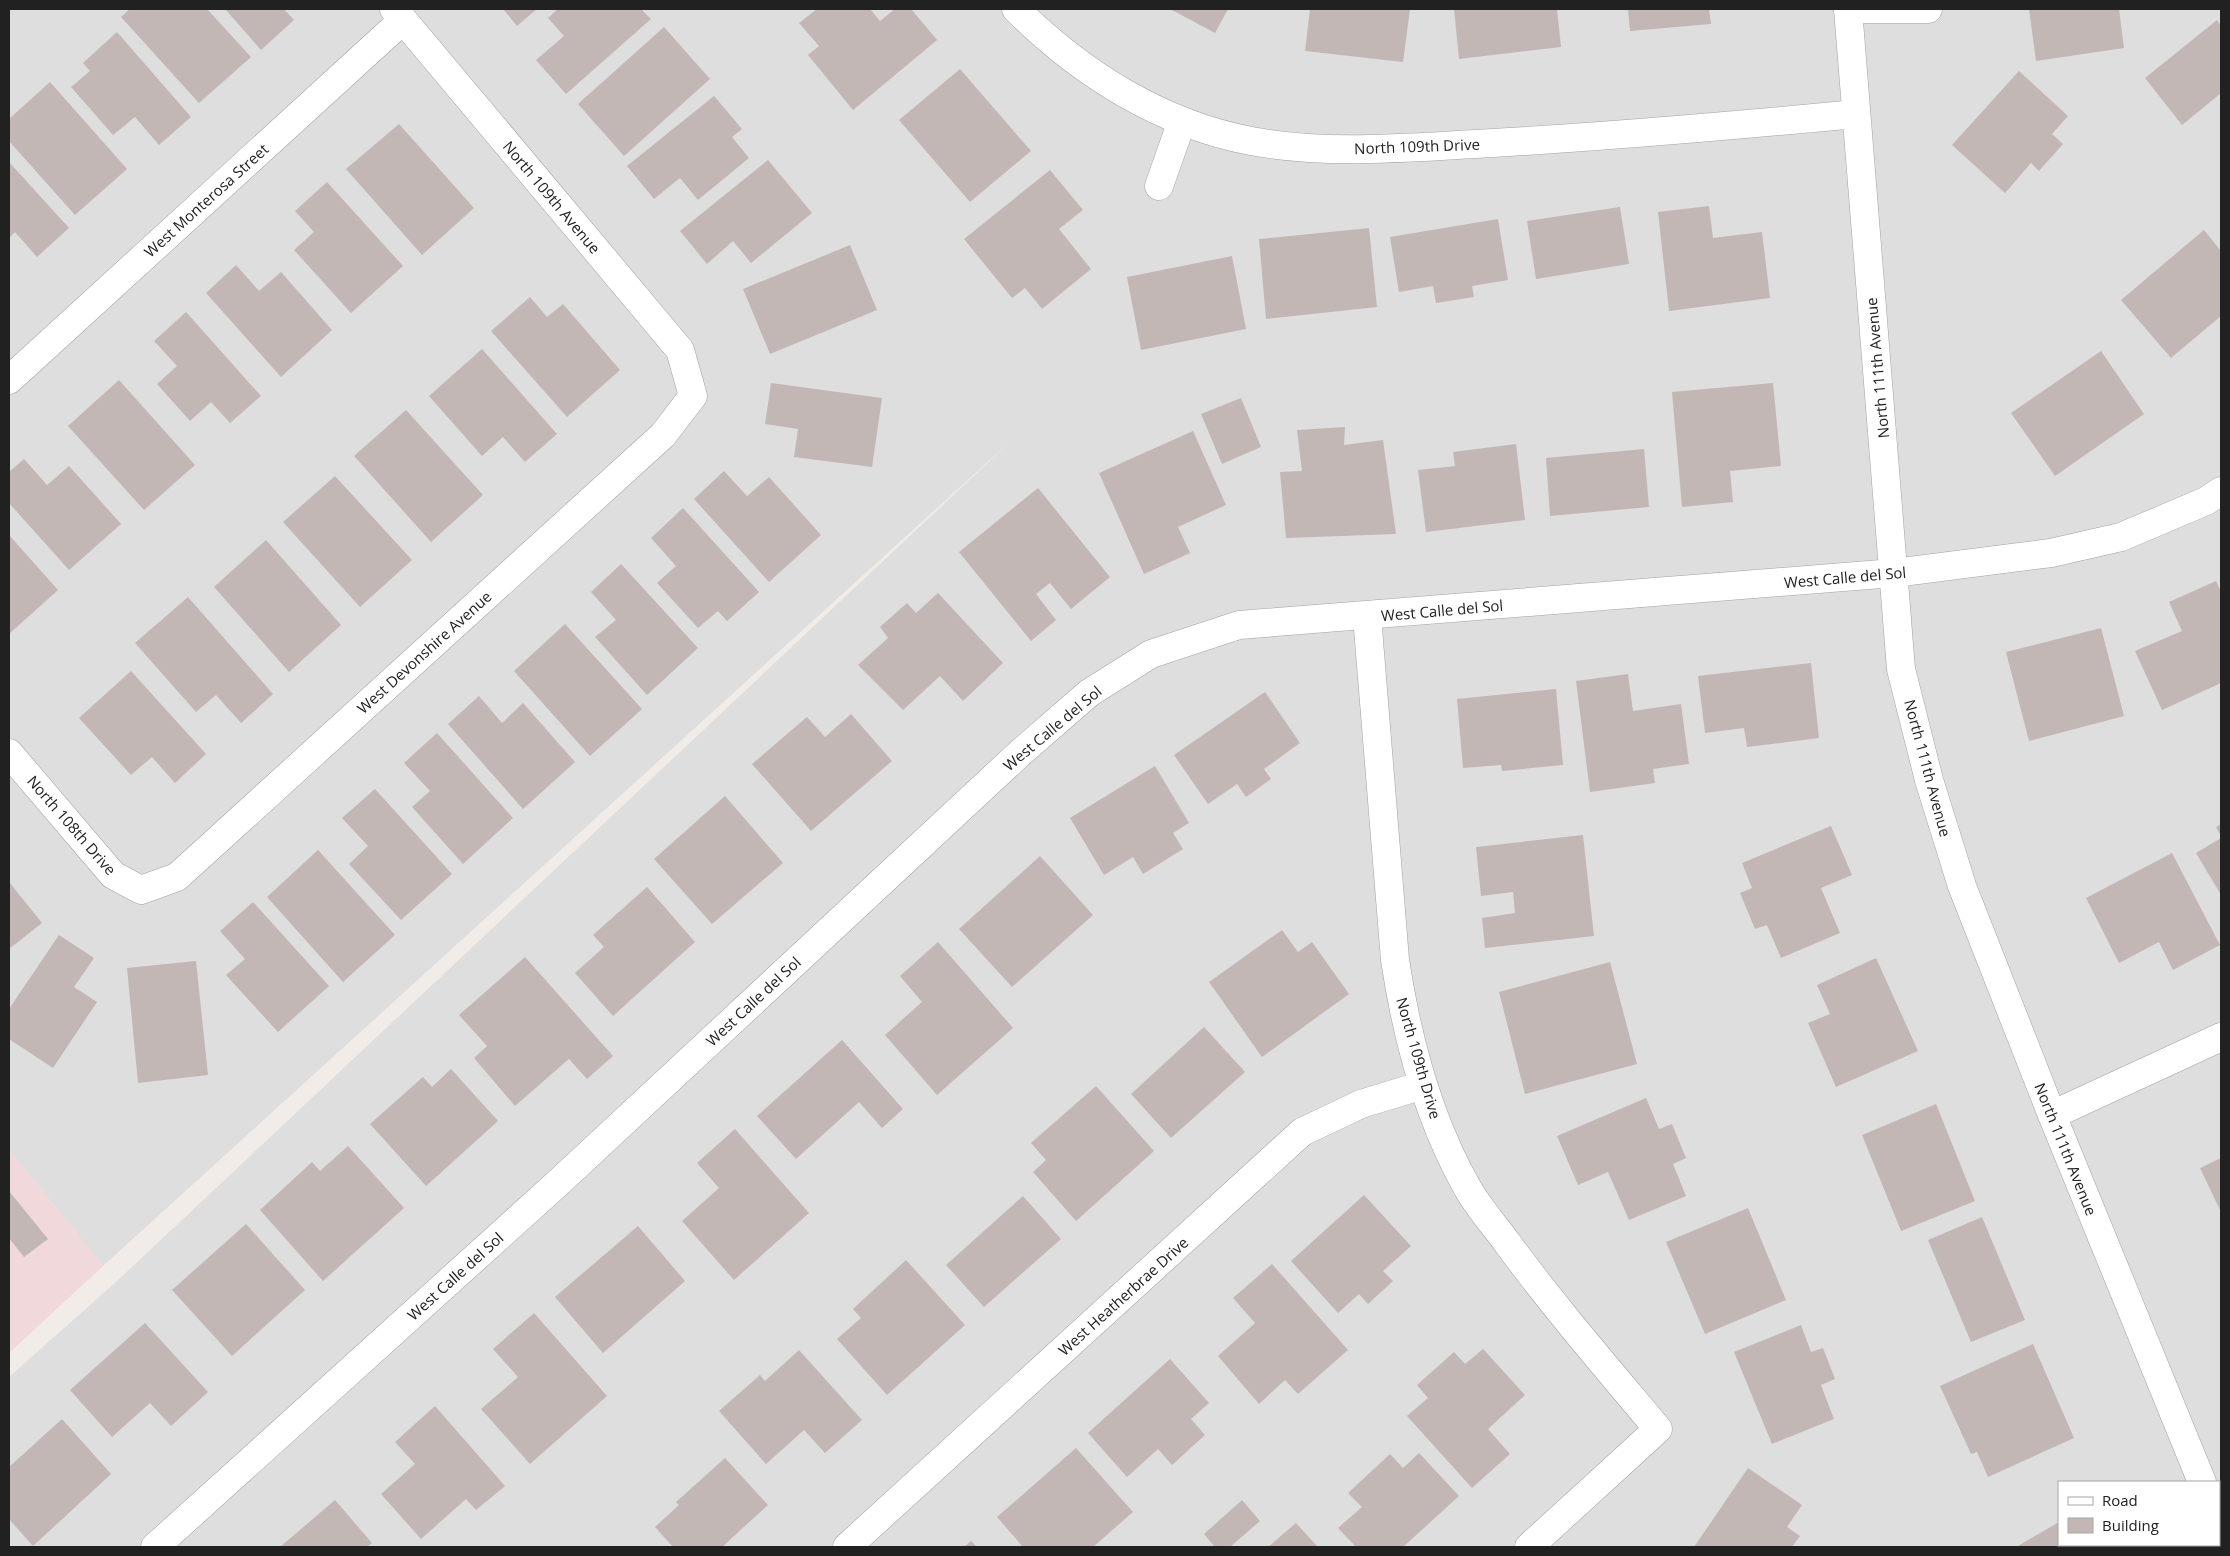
<svg xmlns="http://www.w3.org/2000/svg" width="2230" height="1556" font-family="'Open Sans',sans-serif">
  <style>
    .residential { fill: #dfdede; fill-rule: evenodd }
    .commercial { fill: #f1d8db }
    .building { fill: #c2b7b4 }
    .lines { fill: none; stroke-linecap: round; stroke-linejoin: round }
    .minor-casing { stroke: #a2a2a2; stroke-width: 29 }
    .tertiary-casing { stroke: #a2a2a2; stroke-width: 29 }
    .minor { stroke: #fff; stroke-width: 28 }
    .tertiary { stroke: #fff; stroke-width: 28 }
    .labels { text-anchor: middle; dominant-baseline: central; stroke-width: 5; stroke-linejoin: round; paint-order: stroke }
    .street-label { font-size: 15px; fill: #212121; stroke: #fff }
  </style>
  <rect width="100%" height="100%" fill="#f1ece8"/>
  <path class="residential" d="M 9,9 L 2221,9 L 2221,1547 L 9,1547 L 9,1377 L 117,1281 L 1013,439 L 103,1266 L 9,1150 ZM 2059,1482 L 2219,1482 L 2219,1545 L 2059,1545 Z"/>
  <polygon class="commercial" points="9,1150 103,1266 9,1353"/>
  <g class="building">
    <polygon points="130,9 207,9 251,57 199,103 121,17"/>
    <polygon points="225,9 284,9 294,20 261,50"/>
    <polygon points="503,9 537,9 517,26"/>
    <polygon points="558,9 641,9 651,19 566,94 536,60 564,36 548,18"/>
    <polygon points="817,9 870,9 880,21 895,9 911,9 937,40 853,110 808,55 819,46 799,23"/>
    <polygon points="1170,9 1228,9 1215,33"/>
    <polygon points="1310,9 1410,9 1403,62 1305,51"/>
    <polygon points="1454,9 1557,9 1561,47 1459,59"/>
    <polygon points="1628,9 1709,9 1711,24 1630,31"/>
    <polygon points="2029,9 2119,9 2124,48 2036,61"/>
    <polygon points="2217,20 2221,26 2221,93 2182,125 2145,78"/>
    <polygon points="664,27 710,79 624,156 578,104"/>
    <polygon points="117,32 191,117 159,145 135,117 113,135 71,87 90,71 83,63"/>
    <polygon points="960,69 1031,151 970,202 899,120"/>
    <polygon points="2019,71 2068,116 2052,134 2063,144 2039,171 2031,163 2005,193 1952,145"/>
    <polygon points="50,82 127,169 75,215 9,141 9,119"/>
    <polygon points="714,96 742,129 732,137 749,158 698,200 680,178 654,199 627,166"/>
    <polygon points="399,124 474,208 422,255 346,169"/>
    <polygon points="768,160 812,213 751,263 733,241 707,264 680,231"/>
    <polygon points="9,162 69,228 37,257 15,232 9,238"/>
    <polygon points="1050,170 1083,210 1059,229 1091,269 1042,309 1025,288 1012,298 964,239"/>
    <polygon points="327,182 403,266 351,313 294,250 314,232 295,211"/>
    <polygon points="1709,206 1713,238 1762,232 1770,298 1669,311 1658,212"/>
    <polygon points="1620,207 1629,264 1536,279 1527,221"/>
    <polygon points="1498,219 1508,280 1472,286 1474,297 1436,303 1433,286 1399,292 1390,237"/>
    <polygon points="1369,228 1377,307 1266,319 1259,239"/>
    <polygon points="2204,230 2221,251 2221,316 2171,358 2121,300"/>
    <polygon points="850,245 877,310 770,354 743,289"/>
    <polygon points="1232,256 1246,329 1141,350 1127,277"/>
    <polygon points="236,265 259,291 281,272 332,330 281,377 206,293"/>
    <polygon points="530,297 547,317 563,304 620,370 567,417 491,331"/>
    <polygon points="186,312 261,396 230,423 211,402 190,421 157,384 177,366 154,341"/>
    <polygon points="482,349 557,434 525,462 503,437 482,456 429,396"/>
    <polygon points="2101,351 2144,414 2055,476 2011,413"/>
    <polygon points="119,380 195,465 144,510 68,426"/>
    <polygon points="771,383 882,398 872,467 794,457 798,429 765,424"/>
    <polygon points="1773,383 1781,466 1730,471 1733,502 1682,507 1672,392"/>
    <polygon points="1241,398 1261,447 1222,464 1201,414"/>
    <polygon points="406,410 483,495 431,542 354,456"/>
    <polygon points="1345,427 1344,445 1383,440 1396,534 1286,538 1280,472 1302,471 1297,430"/>
    <polygon points="1193,431 1226,505 1178,527 1190,553 1144,574 1099,473"/>
    <polygon points="1516,444 1525,520 1426,532 1418,470 1455,466 1453,452"/>
    <polygon points="1644,449 1649,507 1550,516 1546,458"/>
    <polygon points="24,459 47,485 69,466 121,524 69,570 9,503 9,472"/>
    <polygon points="724,471 747,496 769,477 821,535 769,582 694,499"/>
    <polygon points="335,476 412,560 360,607 283,522"/>
    <polygon points="1038,488 1110,577 1071,609 1050,583 1036,594 1056,620 1031,641 959,552"/>
    <polygon points="683,508 759,592 727,621 718,611 698,628 657,583 676,566 651,538"/>
    <polygon points="9,535 58,590 9,634"/>
    <polygon points="266,540 341,625 289,672 214,587"/>
    <polygon points="621,564 698,648 647,695 595,637 616,620 591,592"/>
    <polygon points="2216,581 2221,592 2221,683 2162,710 2135,651 2182,631 2169,602"/>
    <polygon points="938,593 1003,663 963,701 940,676 903,710 858,665 888,638 880,627 907,603 916,613"/>
    <polygon points="188,597 273,694 241,723 216,695 196,712 135,643"/>
    <polygon points="565,624 642,709 590,756 514,671"/>
    <polygon points="2101,628 2124,716 2029,741 2006,652"/>
    <polygon points="1811,663 1819,738 1747,747 1744,728 1705,733 1698,676"/>
    <polygon points="131,671 206,754 175,783 152,757 131,775 79,718"/>
    <polygon points="1628,674 1633,711 1681,704 1689,764 1653,769 1655,783 1590,792 1576,681"/>
    <polygon points="1556,689 1563,765 1502,771 1501,765 1463,768 1457,699"/>
    <polygon points="1265,692 1300,743 1264,769 1271,779 1246,797 1237,784 1208,804 1174,755"/>
    <polygon points="479,696 502,723 523,703 575,762 523,809 448,724"/>
    <polygon points="851,714 892,761 811,831 752,764 807,717 825,737"/>
    <polygon points="437,733 513,818 463,864 412,807 430,791 404,763"/>
    <polygon points="1155,766 1189,823 1173,833 1183,849 1143,874 1133,857 1104,875 1070,818"/>
    <polygon points="375,789 452,874 401,920 349,864 368,846 342,818"/>
    <polygon points="725,796 783,863 712,924 654,859"/>
    <polygon points="2221,824 2221,836 2216,827"/>
    <polygon points="1831,826 1852,875 1821,888 1840,933 1781,958 1767,925 1755,929 1740,893 1752,888 1742,863"/>
    <polygon points="1583,835 1594,936 1485,948 1482,918 1515,913 1513,892 1481,896 1476,847"/>
    <polygon points="2221,838 2221,895 2196,853"/>
    <polygon points="318,850 395,935 343,982 267,897"/>
    <polygon points="2172,853 2220,945 2173,970 2159,942 2119,963 2086,898"/>
    <polygon points="1040,856 1093,915 1012,987 959,929"/>
    <polygon points="9,882 42,923 9,949"/>
    <polygon points="647,887 695,942 613,1016 575,973 604,947 593,935"/>
    <polygon points="253,902 329,986 278,1032 226,975 245,959 220,931"/>
    <polygon points="1282,930 1298,952 1312,942 1349,994 1262,1057 1209,982"/>
    <polygon points="59,935 94,958 74,987 97,1002 53,1068 9,1039 9,1009"/>
    <polygon points="938,942 1013,1028 937,1095 885,1035 922,1002 900,976"/>
    <polygon points="525,957 613,1056 587,1079 569,1059 515,1106 474,1058 487,1046 459,1015"/>
    <polygon points="1876,958 1918,1051 1836,1087 1808,1023 1830,1014 1817,985"/>
    <polygon points="196,961 208,1075 138,1083 127,968"/>
    <polygon points="1610,962 1637,1064 1525,1094 1499,992"/>
    <polygon points="1204,1027 1245,1072 1171,1138 1131,1094"/>
    <polygon points="842,1040 903,1109 882,1128 859,1102 796,1159 757,1116"/>
    <polygon points="451,1069 498,1121 426,1186 370,1124 423,1077 432,1087"/>
    <polygon points="1096,1086 1154,1151 1076,1221 1033,1172 1046,1160 1031,1143"/>
    <polygon points="1646,1098 1659,1129 1672,1124 1686,1158 1673,1164 1686,1196 1629,1220 1608,1172 1578,1185 1557,1136"/>
    <polygon points="1936,1104 1975,1201 1901,1231 1862,1135"/>
    <polygon points="735,1129 809,1213 734,1280 682,1221 719,1188 697,1163"/>
    <polygon points="348,1146 404,1208 323,1281 260,1210 312,1162 320,1171"/>
    <polygon points="2221,1158 2221,1212 2200,1168"/>
    <polygon points="9,1191 48,1239 24,1257 9,1238"/>
    <polygon points="1364,1195 1411,1246 1383,1271 1393,1281 1368,1304 1359,1294 1338,1313 1291,1261"/>
    <polygon points="1023,1196 1061,1239 984,1307 946,1265"/>
    <polygon points="1748,1208 1786,1300 1705,1334 1666,1242"/>
    <polygon points="1982,1217 2025,1320 1971,1342 1928,1240"/>
    <polygon points="246,1224 305,1290 232,1356 172,1290"/>
    <polygon points="638,1226 685,1281 603,1353 555,1297"/>
    <polygon points="906,1260 965,1325 887,1395 837,1339 861,1318 853,1309"/>
    <polygon points="1272,1264 1348,1350 1298,1394 1285,1380 1259,1404 1218,1356 1255,1323 1233,1298"/>
    <polygon points="534,1313 607,1396 530,1464 481,1409 518,1377 493,1349"/>
    <polygon points="145,1323 208,1392 171,1426 150,1403 112,1437 70,1390"/>
    <polygon points="1801,1325 1811,1352 1823,1348 1835,1379 1821,1385 1834,1419 1772,1444 1734,1352"/>
    <polygon points="2033,1344 2074,1438 1988,1477 1977,1452 1971,1454 1940,1386"/>
    <polygon points="1483,1349 1525,1395 1488,1429 1510,1454 1472,1488 1407,1416 1428,1398 1417,1385 1454,1352 1465,1364"/>
    <polygon points="799,1350 862,1420 825,1453 804,1430 766,1464 719,1411 760,1375 765,1381"/>
    <polygon points="1170,1359 1209,1403 1191,1419 1205,1435 1172,1465 1158,1449 1127,1477 1088,1433"/>
    <polygon points="435,1406 505,1486 476,1510 466,1499 421,1539 381,1494 415,1464 395,1442"/>
    <polygon points="62,1419 111,1474 33,1546 9,1519 9,1467"/>
    <polygon points="1076,1448 1133,1512 1093,1547 1023,1547 997,1517"/>
    <polygon points="1419,1453 1459,1496 1403,1547 1356,1547 1338,1528 1362,1507 1348,1493 1390,1454 1403,1468"/>
    <polygon points="725,1458 768,1505 722,1547 673,1547 655,1527 679,1505 676,1502"/>
    <polygon points="1748,1468 1802,1505 1787,1527 1800,1536 1792,1547 1694,1547"/>
    <polygon points="335,1500 372,1543 367,1547 280,1547"/>
    <polygon points="1242,1500 1260,1521 1230,1547 1215,1547 1204,1534"/>
    <polygon points="2059,1522 2059,1545 2098,1545 2100,1547 2016,1547"/>
    <polygon points="1296,1523 1318,1547 1268,1547"/>
    <polygon points="971,1541 977,1547 964,1547"/>
  </g>
  <g class="lines">
    <g class="minor-casing">
      <g id="minor">
        <path d="M 1016,9 C 1080,73 1161,124 1251,141 C 1325,155 1402,148 1476,144 C 1603,137 1730,126 1856,114"/>
        <polyline points="1848,9 1928,9"/>
        <polyline points="1159,186 1182,121"/>
        <polyline points="9,380 403,20"/>
        <path d="M 1367,616 L 1395,960 C 1407,1039 1428,1119 1468,1189 C 1479,1208 1495,1226 1508,1244 C 1555,1308 1607,1368 1658,1429 L 1529,1547"/>
        <polyline points="9,753 113,875 141,890 177,877 663,435 693,396 680,350 394,9"/>
        <polyline points="2052,1115 2221,1037"/>
        <polyline points="155,1547 559,1182 1019,754 1089,693 1151,654 1239,625 1894,573 2051,553 2121,537 2206,501 2221,491"/>
        <polyline points="847,1547 1302,1132 1361,1104 1423,1085"/>
      </g>
    </g>
    <g class="tertiary-casing">
      <g id="tertiary">
        <polyline points="1848,9 1901,669 1929,780 1962,886 2052,1115 2202,1482"/>
        <polyline points="2219,1523 2221,1529"/>
      </g>
    </g>
    <use href="#minor" class="minor"/>
    <use href="#tertiary" class="tertiary"/>
  </g>
  <g class="labels">
    <g class="street-label">
      <text transform="translate(1417 146) rotate(-2)">North 109th Drive</text>
      <text transform="translate(552 197) rotate(50)">North 109th Avenue</text>
      <text transform="translate(206 200) rotate(-42)">West Monterosa Street</text>
      <text transform="translate(1877 368) rotate(-95)">North 111th Avenue</text>
      <text transform="translate(1845 577) rotate(-5)">West Calle del Sol</text>
      <text transform="translate(1442 610) rotate(-5)">West Calle del Sol</text>
      <text transform="translate(424 652) rotate(-42)">West Devonshire Avenue</text>
      <text transform="translate(1052 728) rotate(-40)">West Calle del Sol</text>
      <text transform="translate(1928 768) rotate(75)">North 111th Avenue</text>
      <text transform="translate(72 825) rotate(49)">North 108th Drive</text>
      <text transform="translate(753 1001) rotate(-43)">West Calle del Sol</text>
      <text transform="translate(1419 1058) rotate(74)">North 109th Drive</text>
      <text transform="translate(2066 1149) rotate(68)">North 111th Avenue</text>
      <text transform="translate(455 1276) rotate(-42)">West Calle del Sol</text>
      <text transform="translate(1123 1296) rotate(-42)">West Heatherbrae Drive</text>
    </g>
  </g>
  <rect width="2230" height="1556" fill="none" stroke="#212121" stroke-width="20"/>
  <rect x="2058" y="1481" width="162" height="65" fill="#ffffff" stroke="#a6a6a6"/>
  <rect x="2068" y="1497" width="25" height="8" fill="#ffffff" stroke="#a6a6a6"/>
  <text x="2102" y="1506" font-size="15" fill="#212121">Road</text>
  <rect x="2068" y="1518" width="25" height="15" fill="#c2b7b4" stroke="#a6a6a6"/>
  <text x="2102" y="1531" font-size="15" fill="#212121">Building</text>
</svg>
